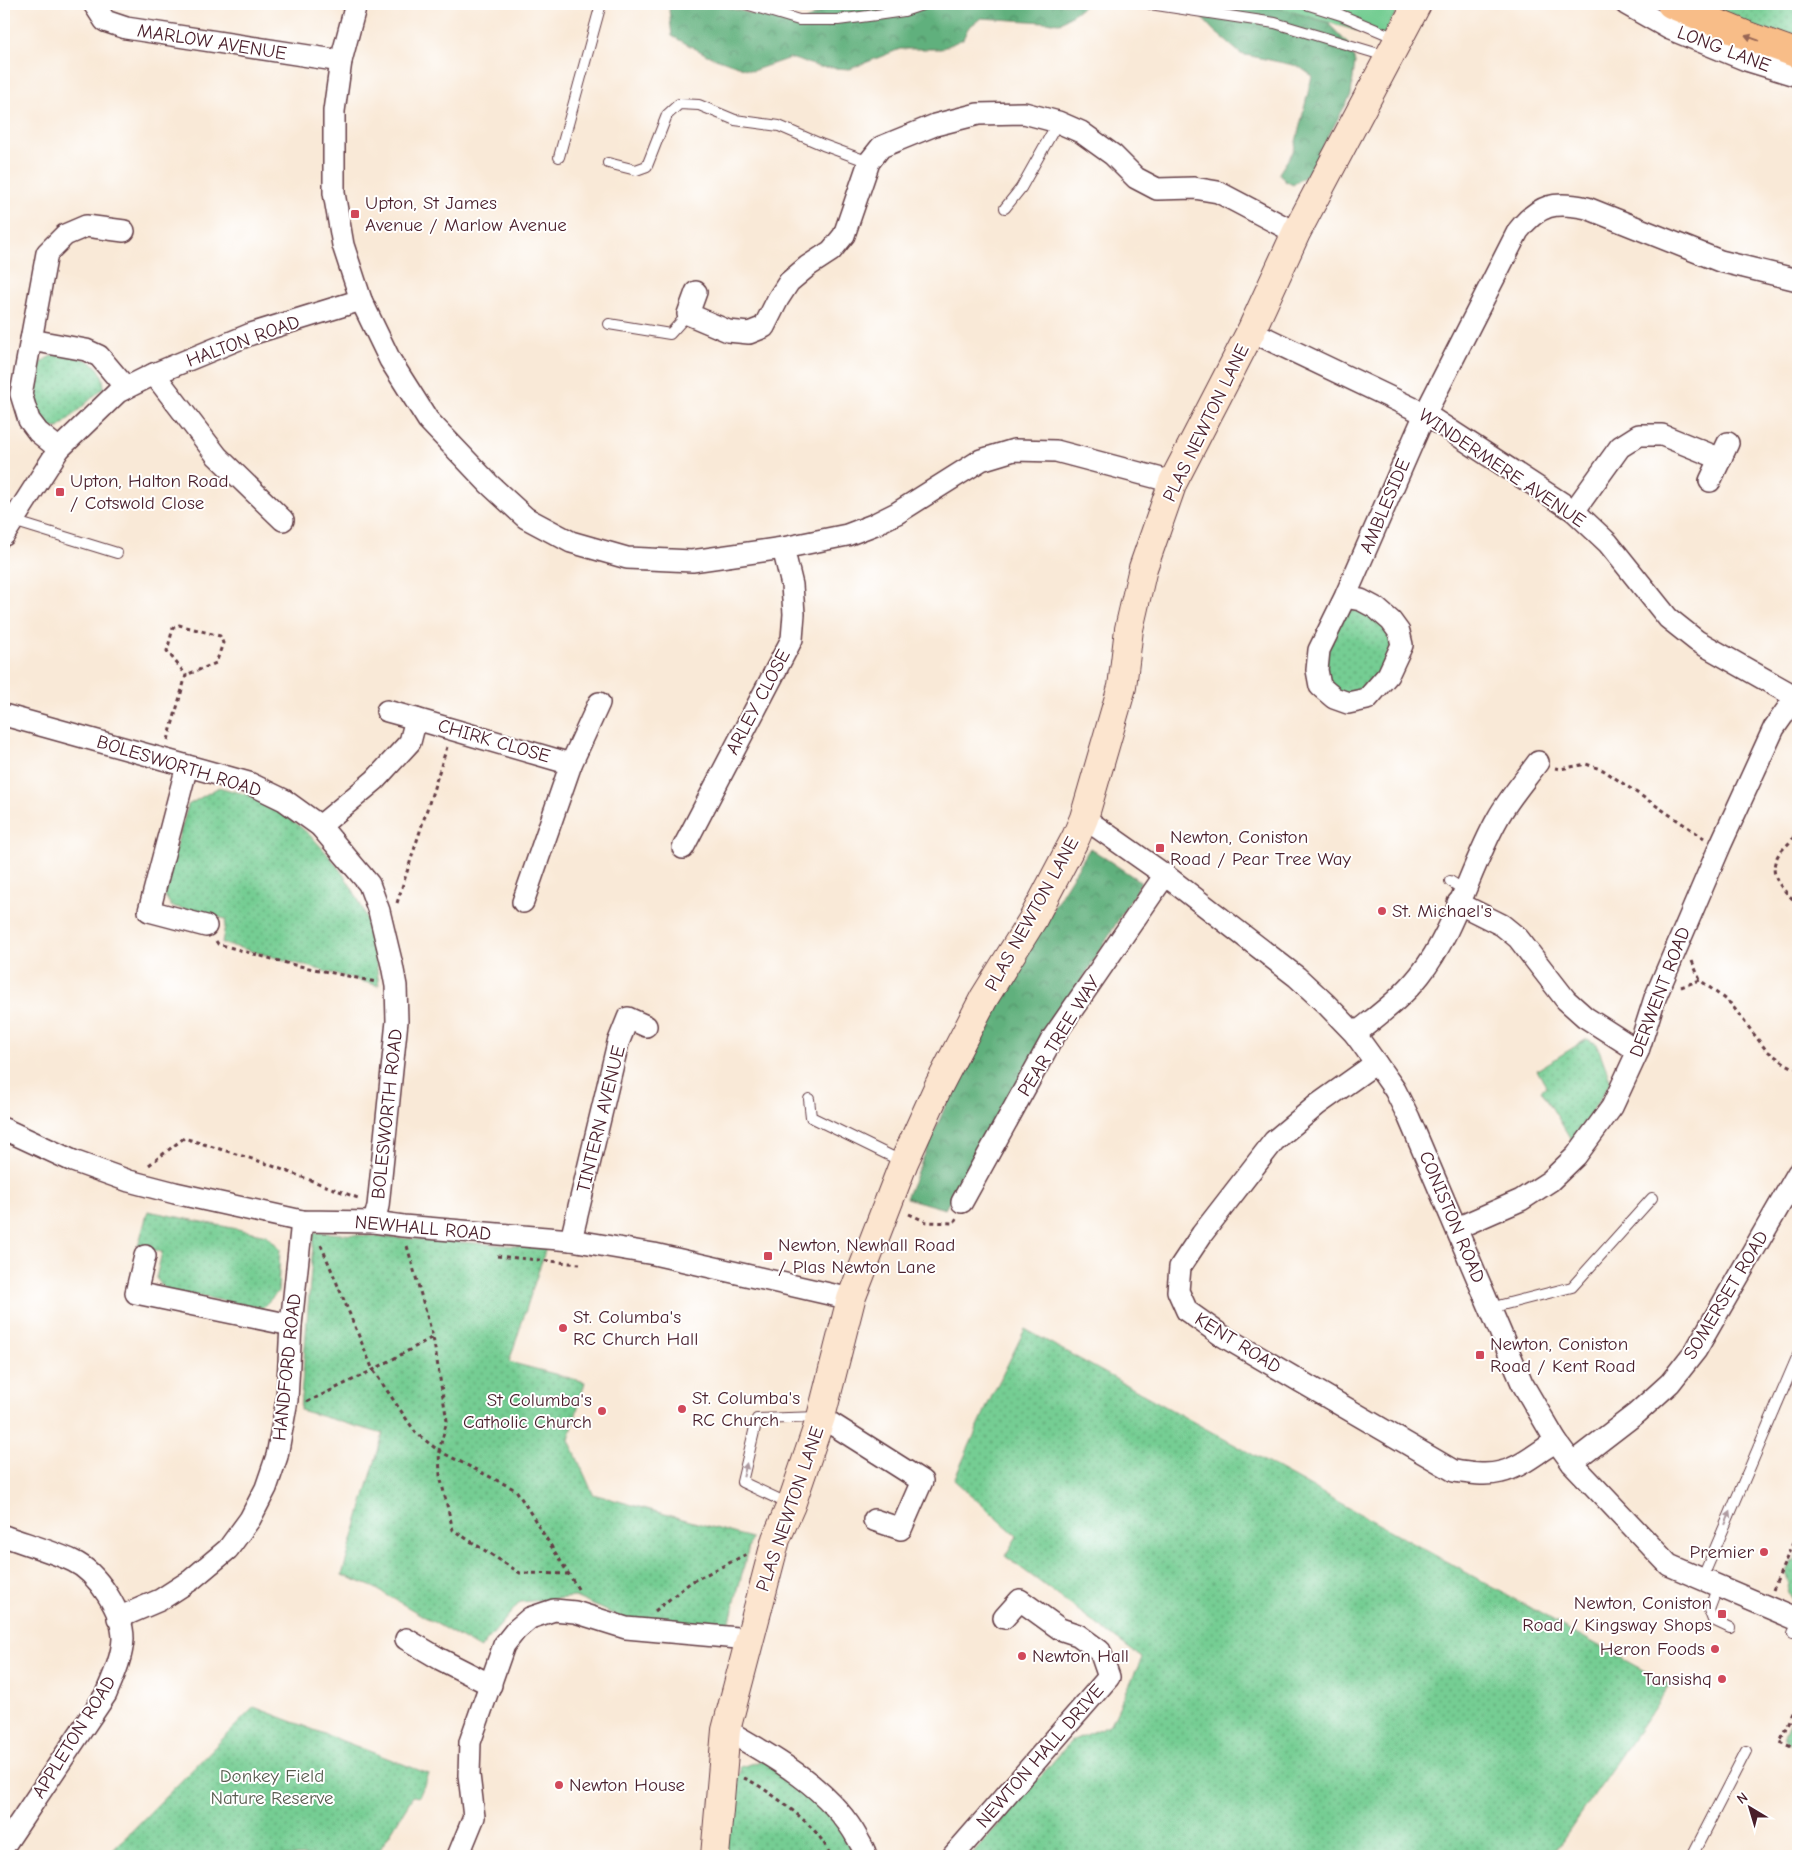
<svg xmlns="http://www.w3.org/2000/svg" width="1802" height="1860" font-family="'Comic Neue',sans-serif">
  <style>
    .grass { fill: url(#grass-dots); stroke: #60765f }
    .forest { fill: url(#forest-crowns); stroke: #556854 }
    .pitch { fill: #75cd93; stroke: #60765f }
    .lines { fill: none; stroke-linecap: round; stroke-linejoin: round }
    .lane-casing { stroke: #643d45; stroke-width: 12 }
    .street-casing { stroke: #643d45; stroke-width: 24 }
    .secondary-casing { stroke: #643d45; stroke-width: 30 }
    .highway-casing { stroke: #643d45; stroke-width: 30 }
    .path { stroke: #643d45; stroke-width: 3; stroke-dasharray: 4 4; stroke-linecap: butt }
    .lane { stroke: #fff; stroke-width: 10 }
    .street { stroke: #fff; stroke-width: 21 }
    .secondary { stroke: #fce5cf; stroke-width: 28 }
    .highway { stroke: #f8bd88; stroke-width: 28 }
    .oneway { fill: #986655 }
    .oneway2 { fill: #ae9aa0 }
    .poi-dot { fill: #d1495b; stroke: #fff; stroke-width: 2 }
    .labels { text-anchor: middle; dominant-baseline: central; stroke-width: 4; stroke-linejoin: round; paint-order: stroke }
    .street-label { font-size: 19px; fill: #4a1f2b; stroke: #fff }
    .poi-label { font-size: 19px; fill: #4a1f2b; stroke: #fff; text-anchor: start }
    .park-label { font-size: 19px; fill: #595c4f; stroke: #fff }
  </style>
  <defs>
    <pattern id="grass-dots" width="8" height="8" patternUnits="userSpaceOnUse" patternTransform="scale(1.25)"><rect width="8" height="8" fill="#75cd93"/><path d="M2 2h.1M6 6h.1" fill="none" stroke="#62a678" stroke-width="1.8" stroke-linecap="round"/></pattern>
    <pattern id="forest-crowns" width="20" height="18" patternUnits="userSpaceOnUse" patternTransform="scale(1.25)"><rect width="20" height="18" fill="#60b07d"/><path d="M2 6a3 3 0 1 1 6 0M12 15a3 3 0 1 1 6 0" fill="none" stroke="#518f67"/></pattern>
  </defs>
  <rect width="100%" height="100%" fill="#fff"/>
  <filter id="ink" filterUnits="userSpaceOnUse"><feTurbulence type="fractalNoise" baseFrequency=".02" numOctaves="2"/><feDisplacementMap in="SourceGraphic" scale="10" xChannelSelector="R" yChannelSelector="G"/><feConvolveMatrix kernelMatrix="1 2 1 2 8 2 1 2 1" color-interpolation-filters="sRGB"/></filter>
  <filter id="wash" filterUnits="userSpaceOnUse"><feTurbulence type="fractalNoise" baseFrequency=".0096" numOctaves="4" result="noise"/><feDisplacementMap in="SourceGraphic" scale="20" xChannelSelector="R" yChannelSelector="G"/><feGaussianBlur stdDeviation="1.12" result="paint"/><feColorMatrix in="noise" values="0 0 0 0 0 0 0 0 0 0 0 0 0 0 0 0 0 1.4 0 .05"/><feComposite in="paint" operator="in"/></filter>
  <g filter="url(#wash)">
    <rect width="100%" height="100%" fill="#f9e9d7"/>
    <g class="grass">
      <polygon points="1694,4 1798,4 1798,45"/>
      <path d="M 63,353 C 85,359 103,361 104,387 L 59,428 C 56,428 50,428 47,427 C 43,425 40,418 37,415 C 20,388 30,358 63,353 Z"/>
      <polygon points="1345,597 1399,632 1367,699 1334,698 1319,650"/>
      <path d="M 219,787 C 231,791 244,793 256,798 C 309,822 361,883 373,941 C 376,956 377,971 379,986 L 222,943 L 226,919 L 171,906 L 163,892 L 188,805 Z"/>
      <polygon points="1587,1039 1597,1044 1611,1082 1572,1141 1541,1090 1546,1086 1537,1070"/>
      <polygon points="148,1211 267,1235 280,1249 278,1292 262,1308 165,1290 156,1278 162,1252 138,1246"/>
      <polygon points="314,1232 546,1248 509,1362 585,1382 569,1440 593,1494 751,1538 729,1625 624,1619 575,1597 520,1602 480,1649 373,1587 342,1575 383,1434 300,1410"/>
      <polygon points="1025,1329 1670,1685 1552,1856 971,1856 1071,1741 1111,1724 1142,1658 1005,1556 1017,1536 954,1480 988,1404"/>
      <polygon points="1798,1554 1798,1586 1793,1599 1787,1593 1789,1583 1786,1574 1792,1561 1794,1562"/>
      <polygon points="1798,1702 1798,1747 1786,1742 1784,1736"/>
      <polygon points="254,1707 429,1774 419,1797 413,1796 376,1856 107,1856"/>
      <path d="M 766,1760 C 801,1787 842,1813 857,1856 L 724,1856 L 732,1781 L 741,1772 L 740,1767 Z"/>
    </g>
    <g class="forest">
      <polygon points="672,4 719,4 732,9 799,24 835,4 925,4 930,5 938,4 1087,4 1060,23 981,18 968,28 963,39 941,49 900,49 850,69 820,67 790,58 752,71 707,55 672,36 669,10"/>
      <polygon points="1164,4 1265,4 1327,22 1350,46 1355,62 1351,95 1307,175 1293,185 1285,181 1279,173 1294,150 1312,76 1298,66 1241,54 1213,30 1193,8"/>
      <polygon points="1090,848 1141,882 945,1209 906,1198 978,1030"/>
    </g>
    <polygon class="pitch" points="1265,4 1401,4 1382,38"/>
  </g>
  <g filter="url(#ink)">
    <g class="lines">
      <g class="lane-casing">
        <g id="lane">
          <polyline points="746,4 799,20 838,20 876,15 904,11 925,4"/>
          <polyline points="1150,4 1275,23 1389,57"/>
          <polyline points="1306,4 1341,15 1398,39"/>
          <polyline points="559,157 601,4"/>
          <polyline points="608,163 636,170 647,166 667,115 679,104 699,105 735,120 779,126 823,145 869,162"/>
          <polyline points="1005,208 1021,188 1058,122"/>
          <polyline points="609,324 670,334 688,314"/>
          <polyline points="13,521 117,553"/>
          <polyline points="1450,881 1464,890"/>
          <polyline points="809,1099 811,1117 903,1162"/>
          <polyline points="1490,1308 1572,1287 1652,1198"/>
          <polyline points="791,1505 742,1482 757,1419 820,1417"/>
          <polyline points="1702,1579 1798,1355"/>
          <polyline points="1718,1586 1709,1610 1713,1620 1730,1628"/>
          <polyline points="1793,1633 1798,1623"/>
          <polyline points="1692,1856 1746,1751"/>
        </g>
      </g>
      <g class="street-casing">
        <g id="street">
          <polyline points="94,4 105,21 126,28 341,61"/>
          <polyline points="356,4 341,61 334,111 334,193 343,245 361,300 390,360 428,420 489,484 526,518 571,542 627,558 692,561 783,548 847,535 873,525 897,513 981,460 1014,450 1056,451 1173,482"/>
          <polyline points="1626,4 1670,29 1746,60 1798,76"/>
          <polyline points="696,292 688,314 728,331 749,333 764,327 778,299 789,282 808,266 831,251 844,235 869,162 881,147 935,125 978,114 1024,113 1058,122 1081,132 1113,155 1136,178 1157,189 1194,188 1218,192 1296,233"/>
          <polyline points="1251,331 1425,414 1574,511 1608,543 1668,618 1697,641 1796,697"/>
          <polyline points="31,340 86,350 99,356 126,388"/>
          <polyline points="154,374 217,456 283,520"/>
          <polyline points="59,449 38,432 29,420 21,394 47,253 65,235 86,226 124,231"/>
          <polyline points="1710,481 1728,443"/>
          <polyline points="1574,511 1620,447 1639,435 1662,435 1721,459"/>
          <polyline points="4,535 59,449 118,392 154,374 251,334 361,300"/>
          <path d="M 1345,597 L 1361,600 L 1376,608 L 1391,621 L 1399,632 L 1402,645 L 1388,675 L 1367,699 L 1348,703 L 1334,698 L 1320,686 L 1317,670 L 1319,650 L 1345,597 L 1425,414 L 1518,231 C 1539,204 1555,201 1587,208 L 1720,261 L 1798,280"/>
          <polyline points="4,715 249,783 284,800 320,826 369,884 379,911 392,965 396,986 397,1021 378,1206 374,1222"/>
          <polyline points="416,719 571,764 599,703"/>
          <polyline points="187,766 149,911 206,926"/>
          <polyline points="1084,818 1165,875 1297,977 1326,1004 1355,1034 1376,1063 1395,1090 1409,1118 1522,1383 1556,1441 1572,1463 1669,1565 1798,1620"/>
          <polyline points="320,826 375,780 410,742 416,719 387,711"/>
          <polyline points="683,848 792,639 794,614 792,585 783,548"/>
          <polyline points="523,902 571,764"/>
          <polyline points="1458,903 1502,925 1518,938 1566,1000 1585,1017 1638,1051"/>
          <path d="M 1355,1034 C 1377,1016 1402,998 1420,975 C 1455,931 1470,867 1498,818 C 1509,798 1525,780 1538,762"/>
          <path d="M 1376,1063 L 1317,1105 L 1274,1141 L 1202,1234 L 1180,1267 L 1178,1291 L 1187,1311 L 1221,1335 L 1454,1471 C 1470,1473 1486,1476 1501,1472 C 1520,1468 1540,1451 1556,1441"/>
          <polyline points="4,1129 73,1161 129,1181 175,1193 302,1221 374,1222 403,1226 571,1240 654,1254 851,1299"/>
          <polyline points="962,1202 1052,1039 1165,875"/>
          <polyline points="1457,1228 1521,1200 1550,1181 1576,1156 1612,1107 1638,1051 1655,998 1720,846 1774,728 1798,694"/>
          <polyline points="571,1240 618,1043 628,1018 646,1026"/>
          <polyline points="145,1256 136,1293 291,1325"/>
          <polyline points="821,1417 922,1481 901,1529 874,1520"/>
          <polyline points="1572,1463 1637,1413 1670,1383 1696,1350 1798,1173"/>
          <path d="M 4,1536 C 26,1544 51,1551 73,1561 C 97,1572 123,1612 123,1639 C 122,1658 113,1677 106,1694 L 4,1846"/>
          <polyline points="118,1618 160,1600 191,1580 228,1549 250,1519 266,1488 277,1456 287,1400 291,1325 302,1221"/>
          <polyline points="406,1639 440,1659 491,1685"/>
          <path d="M 726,1730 C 774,1757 831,1789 858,1839 C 861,1845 865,1850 866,1856"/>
          <polyline points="458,1856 474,1817 469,1775 470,1742 504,1645 516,1630 530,1618 554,1610 575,1612 626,1628 749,1639"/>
          <polyline points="953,1856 1109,1677 1100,1651 1078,1635 1060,1629 1020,1600 1004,1618"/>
        </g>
      </g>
      <g class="secondary-casing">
        <polyline id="secondary" points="715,1856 726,1730 776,1539 791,1505 821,1417 851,1299 904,1162 939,1085 984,998 1033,919 1076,837 1084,818 1122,687 1129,629 1143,568 1173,482 1251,331 1296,233 1417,4"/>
      </g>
      <g class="highway-casing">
        <polyline id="highway" points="1671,4 1748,36 1798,54"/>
      </g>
      <g class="path">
        <polyline points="168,740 186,675 167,651 173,628 179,625 220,636 223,643 216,663 186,675"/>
        <polyline points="1555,768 1560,769 1586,764 1603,770 1704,838"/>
        <path d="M 1798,829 C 1794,839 1788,844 1781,851 C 1764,873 1782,889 1798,904"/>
        <polyline points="397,903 447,747"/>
        <polyline points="216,941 218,944 290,964 376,982"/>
        <polyline points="1692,961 1700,980 1731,1004 1766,1050 1786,1064 1798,1070"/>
        <polyline points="1681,987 1700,980"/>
        <polyline points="149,1165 184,1138 262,1162 358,1198"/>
        <polyline points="909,1214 927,1222 954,1223 956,1219"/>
        <polyline points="321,1245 373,1370 416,1433 439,1451 516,1490 580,1592"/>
        <polyline points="407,1246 433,1337 447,1421 439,1451 440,1476 453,1530 520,1573 570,1574"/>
        <polyline points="497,1256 580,1264"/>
        <polyline points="307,1402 373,1370 433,1337"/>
        <polyline points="1773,1590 1798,1531"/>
        <polyline points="655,1611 691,1582 749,1553"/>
        <polyline points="1798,1698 1780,1742 1798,1749"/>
        <path d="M 744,1778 C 764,1786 809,1821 821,1839 C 825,1844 828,1851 831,1856"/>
      </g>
      <use href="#lane" class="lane"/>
      <use href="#street" class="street"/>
      <use href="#secondary" class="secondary"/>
      <use href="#highway" class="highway"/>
    </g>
    <defs><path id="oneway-solid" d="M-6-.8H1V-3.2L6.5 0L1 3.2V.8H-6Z" transform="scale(1.25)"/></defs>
    <use class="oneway" href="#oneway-solid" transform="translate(1752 38) rotate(-160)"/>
    <g class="oneway2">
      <use href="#oneway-solid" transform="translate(745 1470) rotate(-77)"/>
      <use href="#oneway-solid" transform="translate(1728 1518) rotate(-67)"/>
    </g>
  </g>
  <g class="poi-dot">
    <rect x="350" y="209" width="10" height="10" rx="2.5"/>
    <rect x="55" y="487" width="10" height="10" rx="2.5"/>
    <rect x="1155" y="843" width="10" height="10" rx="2.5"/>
    <circle cx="1382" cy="911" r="5"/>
    <rect x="763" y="1251" width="10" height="10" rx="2.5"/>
    <circle cx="563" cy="1328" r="5"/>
    <rect x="1475" y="1350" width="10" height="10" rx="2.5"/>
    <circle cx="682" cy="1409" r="5"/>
    <circle cx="602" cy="1411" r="5"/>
    <circle cx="1764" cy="1552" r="5"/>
    <rect x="1717" y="1609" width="10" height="10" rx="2.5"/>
    <circle cx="1715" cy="1649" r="5"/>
    <circle cx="1022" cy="1656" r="5"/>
    <circle cx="1722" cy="1679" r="5"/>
    <circle cx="559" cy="1785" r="5"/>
  </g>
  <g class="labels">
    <g class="street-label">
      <text transform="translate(212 42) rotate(9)">MARLOW AVENUE</text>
      <text transform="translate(1724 49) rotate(21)">LONG LANE</text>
      <text transform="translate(243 341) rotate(-20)">HALTON ROAD</text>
      <text transform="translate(1206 423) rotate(-64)">PLAS NEWTON LANE</text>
      <text transform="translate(1502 468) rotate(34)">WINDERMERE AVENUE</text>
      <text transform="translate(1385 506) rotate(-67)">AMBLESIDE</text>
      <text transform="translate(758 702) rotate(-62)">ARLEY CLOSE</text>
      <text transform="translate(494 741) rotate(16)">CHIRK CLOSE</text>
      <text transform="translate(179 766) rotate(17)">BOLESWORTH ROAD</text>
      <text transform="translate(1032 914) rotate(-61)">PLAS NEWTON LANE</text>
      <text transform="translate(1660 992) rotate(-69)">DERWENT ROAD</text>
      <text transform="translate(1059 1036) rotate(-58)">PEAR TREE WAY</text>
      <text transform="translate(387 1114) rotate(-84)">BOLESWORTH ROAD</text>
      <text transform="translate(601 1119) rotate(-76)">TINTERN AVENUE</text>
      <text transform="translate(1452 1217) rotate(67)">CONISTON ROAD</text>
      <text transform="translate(423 1228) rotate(5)">NEWHALL ROAD</text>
      <text transform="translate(1726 1295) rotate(-59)">SOMERSET ROAD</text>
      <text transform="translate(1238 1343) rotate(32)">KENT ROAD</text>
      <text transform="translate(287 1367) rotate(-84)">HANDFORD ROAD</text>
      <text transform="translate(790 1509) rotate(-71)">PLAS NEWTON LANE</text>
      <text transform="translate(74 1737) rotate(-58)">APPLETON ROAD</text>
      <text transform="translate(1040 1756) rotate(-49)">NEWTON HALL DRIVE</text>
    </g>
    <g class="poi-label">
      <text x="365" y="203">Upton, St James<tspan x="365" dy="22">Avenue / Marlow Avenue</tspan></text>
      <text x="70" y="481">Upton, Halton Road<tspan x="70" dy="22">/ Cotswold Close</tspan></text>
      <text x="1170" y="837">Newton, Coniston<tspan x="1170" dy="22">Road / Pear Tree Way</tspan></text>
      <text x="1392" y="911">St. Michael's</text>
      <text x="778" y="1245">Newton, Newhall Road<tspan x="778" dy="22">/ Plas Newton Lane</tspan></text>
      <text x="573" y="1317">St. Columba's<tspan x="573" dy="22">RC Church Hall</tspan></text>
      <text x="1490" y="1344">Newton, Coniston<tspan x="1490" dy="22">Road / Kent Road</tspan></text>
      <text x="692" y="1398">St. Columba's<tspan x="692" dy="22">RC Church</tspan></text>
      <text x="592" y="1400" text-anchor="end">St Columba's<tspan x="592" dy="22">Catholic Church</tspan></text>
      <text x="1754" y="1552" text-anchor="end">Premier</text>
      <text x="1712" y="1603" text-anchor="end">Newton, Coniston<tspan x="1712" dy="22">Road / Kingsway Shops</tspan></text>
      <text x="1705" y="1649" text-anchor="end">Heron Foods</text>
      <text x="1032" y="1656">Newton Hall</text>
      <text x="1712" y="1679" text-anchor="end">Tansishq</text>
      <text x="569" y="1785">Newton House</text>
    </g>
    <g class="park-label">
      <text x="272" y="1776">Donkey Field<tspan x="272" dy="22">Nature Reserve</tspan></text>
    </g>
  </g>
  <rect width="1802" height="1860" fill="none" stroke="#fff" stroke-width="20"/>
  <g transform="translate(1750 1808) rotate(322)" stroke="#ffffff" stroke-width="4" paint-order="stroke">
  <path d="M0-4L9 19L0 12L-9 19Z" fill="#4a1f2b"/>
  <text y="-8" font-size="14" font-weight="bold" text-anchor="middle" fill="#4a1f2b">N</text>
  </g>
</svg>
